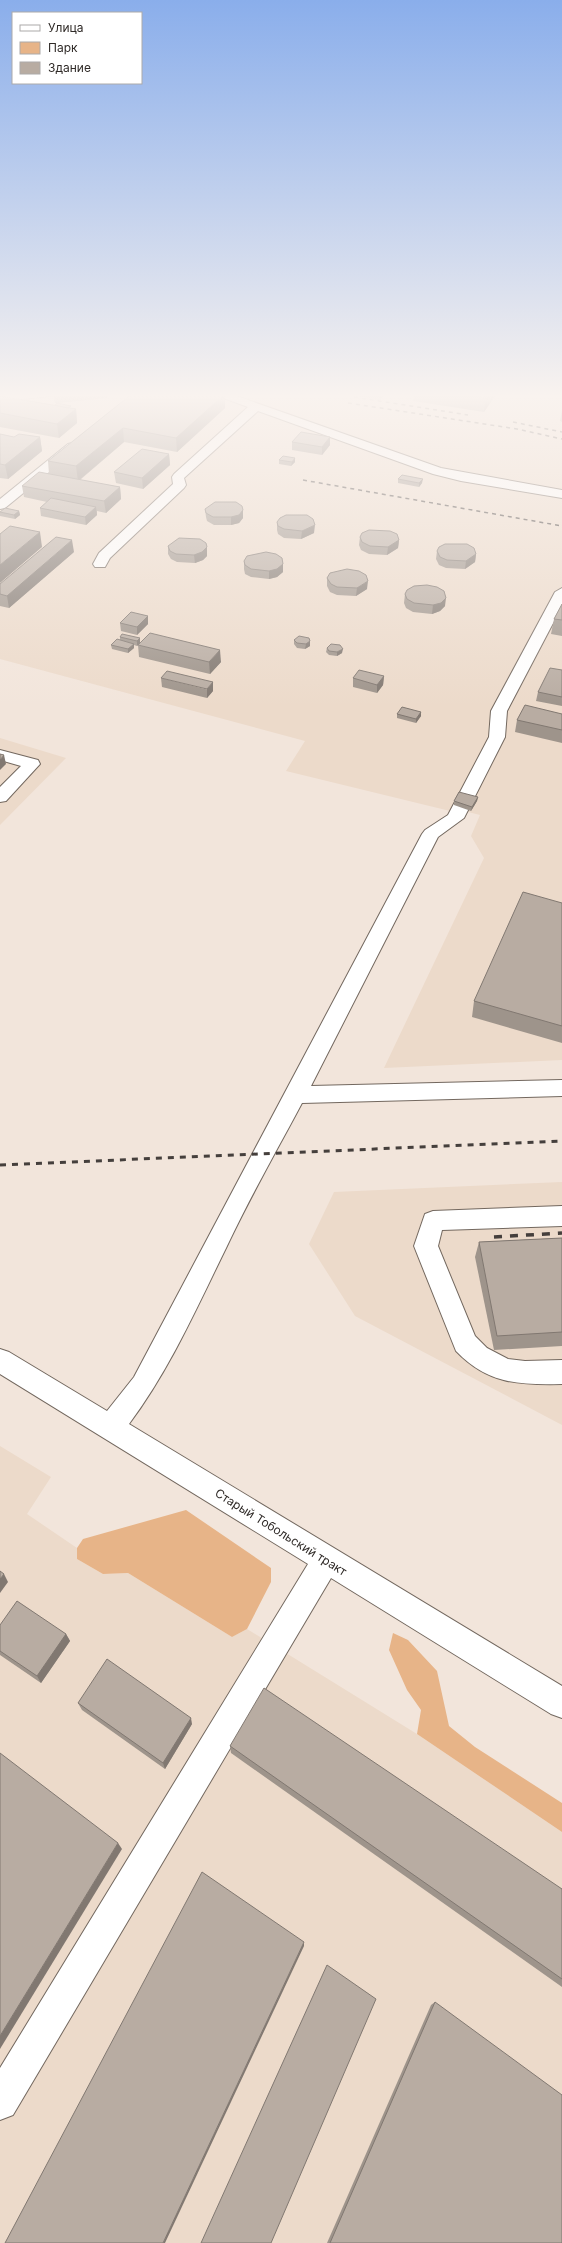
<svg xmlns="http://www.w3.org/2000/svg" width="562" height="2243" font-family="Inter,sans-serif">
  <style>
    .built { fill: #ecdaca }
    .green { fill: #e7b488 }
    .lines { fill: none; stroke-linecap: round; stroke-linejoin: round }
    .minor-casing { stroke: #73685f; stroke-width: 2 }
    .minor { fill: #fff; fill-rule: evenodd }
    .rail-far2 { stroke: #453f3c; stroke-width: 1.5; stroke-dasharray: 4 4; stroke-linecap: butt }
    .rail-far1 { stroke: #453f3c; stroke-width: 3; stroke-dasharray: 6 6; stroke-linecap: butt }
    .rail { stroke: #453f3c; stroke-width: 3.5; stroke-dasharray: 8 8; stroke-linecap: butt }
    .wall { fill: #9e948b }
    .shaded-wall { fill: #817871 }
    .building { fill: #b8aca2; stroke: #817871 }
    .labels { text-anchor: middle; dominant-baseline: central; stroke-width: 3; stroke-linejoin: round; paint-order: stroke }
    .near-street-label { font-size: 12px; fill: #2f2a27; stroke: #fff }
  </style>
  <rect width="100%" height="100%" fill="#f2e5db"/>
  <g class="built">
    <polygon points="0,393 562,393 562,1060 384,1068 484,858 471,836 480,815 452,808 450,811 286,771 305,741 0,659"/>
    <polygon points="0,738 66,758 0,825"/>
    <polygon points="562,1182 562,1425 355,1316 309,1244 334,1192"/>
    <polygon points="0,1446 51,1477 27,1514 77,1548 77,1559 103,1574 128,1573 232,1637 247,1629 417,1734 562,1832 562,2243 0,2243"/>
  </g>
  <g class="green">
    <polygon points="186,1510 271,1568 271,1582 247,1629 232,1637 128,1573 103,1574 77,1559 77,1548 83,1539"/>
    <polygon points="393,1633 408,1640 437,1671 449,1726 475,1747 562,1803 562,1832 417,1734 421,1710 407,1690 389,1650"/>
  </g>
  <g class="lines">
    <g class="minor-casing">
      <g id="minor">
        <polygon points="21,393 57,393 51,396 0,401 0,395"/>
        <polygon points="213,393 228,393 441,468 562,490 562,498 461,481 433,474 258,411 184,478 186,485 184,488 110,558 105,567 95,567 93,564 99,553 173,484 172,477 174,474 248,407 215,395"/>
        <polygon points="72,443 78,447 76,450 5,508 0,509 0,499 68,444"/>
        <path d="M 562,588 L 562,606 L 507,711 L 505,737 L 464,818 L 438,837 L 311,1086 L 562,1080 L 562,1096 L 302,1103 C 277,1150 250,1197 227,1246 C 197,1307 170,1369 129,1424 L 562,1686 L 562,1718 L 551,1714 L 331,1578 L 13,2115 L 0,2120 L 0,2068 L 308,1564 L 0,1374 L 0,1349 L 9,1352 L 107,1411 L 134,1377 L 422,834 L 425,830 L 448,815 L 489,737 L 491,711 L 555,592 Z"/>
        <polygon points="0,750 38,760 40,764 6,801 0,802 0,787 21,766 0,760"/>
        <path d="M 562,1206 L 562,1226 L 442,1230 L 438,1246 L 475,1336 L 487,1348 L 508,1359 L 525,1361 L 562,1360 L 562,1384 C 518,1385 488,1384 456,1351 L 414,1246 L 425,1214 L 433,1211 Z"/>
      </g>
    </g>
    <use href="#minor" class="minor"/>
    <g class="rail-far2">
      <polyline points="354,397 468,415"/>
      <polyline points="348,403 517,429 562,439"/>
      <polyline points="513,422 562,432"/>
      <polyline points="303,480 562,526"/>
    </g>
    <polyline class="rail-far1" points="0,1165 562,1141"/>
    <polyline class="rail" points="494,1237 562,1233"/>
  </g>
  <g class="wall">
    <polygon points="53,393 107,398 55,403 54,399"/>
    <polygon points="133,393 225,394 225,408 177,452 124,442 80,480 120,487 121,499 106,513 97,511 97,515 86,525 41,516 40,508 47,502 24,497 22,486 49,474 48,461"/>
    <polygon points="352,393 386,393 380,400 351,395"/>
    <polygon points="414,393 497,393 484,412 413,401"/>
    <polygon points="0,396 76,409 77,423 59,438 0,427"/>
    <polygon points="562,410 562,422 560,421"/>
    <polygon points="0,434 14,437 40,437 42,451 8,479 0,478"/>
    <polygon points="330,437 330,445 322,455 292,450 292,442"/>
    <polygon points="169,454 170,465 143,489 116,483 114,472"/>
    <polygon points="279,460 295,462 291,466 279,464"/>
    <polygon points="398,479 422,483 419,487 398,483"/>
    <polygon points="205,509 243,518 239,523 231,525 214,525 207,521 206,517"/>
    <polygon points="19,511 20,515 15,519 0,516 0,512"/>
    <polygon points="277,522 314,533 301,539 284,538 278,534 277,530"/>
    <polygon points="360,537 399,540 398,548 387,555 369,554 361,550 359,545"/>
    <polygon points="168,546 207,547 207,556 203,560 195,563 177,562 171,559 168,554"/>
    <polygon points="437,551 476,554 475,562 465,569 446,568 439,565 436,559"/>
    <polygon points="74,552 9,608 0,606 0,584"/>
    <polygon points="244,561 283,564 283,572 277,577 269,579 251,577 245,574 244,569"/>
    <polygon points="327,578 367,589 356,596 337,595 330,592 327,586"/>
    <polygon points="405,594 445,606 440,611 432,614 413,612 406,608 404,603"/>
    <polygon points="562,604 562,636 551,634 554,619"/>
    <polygon points="120,623 148,624 137,635 121,631"/>
    <polygon points="120,637 140,638 140,643 137,646 134,645 134,648 128,653 112,649 111,645 120,640"/>
    <polygon points="294,640 310,641 310,646 305,649 297,648 294,644"/>
    <polygon points="138,645 221,662 210,674 139,657"/>
    <polygon points="327,648 342,653 337,656 329,655 326,652"/>
    <polygon points="562,670 562,706 536,701 538,692"/>
    <polygon points="384,676 383,685 377,693 353,687 353,678"/>
    <polygon points="161,678 213,691 207,698 162,687"/>
    <polygon points="421,712 421,716 416,723 397,718 397,714"/>
    <polygon points="562,714 562,743 515,732 517,720"/>
    <polygon points="478,797 477,801 471,811 454,805 454,801"/>
    <polygon points="562,903 562,1043 472,1017 474,1001"/>
    <polygon points="562,1238 562,1346 494,1350 475,1257 479,1242"/>
    <polygon points="0,1625 66,1634 70,1641 41,1683 0,1655"/>
    <polygon points="78,1703 192,1724 165,1769 82,1710"/>
    <polygon points="230,1746 562,1889 562,1987 231,1753"/>
    <polygon points="435,2002 562,2243 327,2243 431,2005"/>
  </g>
  <g class="shaded-wall">
    <polygon points="84,393 107,393 107,398 55,403 54,396"/>
    <polygon points="380,393 386,393 380,400"/>
    <polygon points="489,393 497,393 484,412 485,398"/>
    <polygon points="225,394 225,408 177,452 176,438"/>
    <polygon points="76,409 77,423 59,438 57,424"/>
    <polygon points="123,428 124,442 78,481 76,466"/>
    <polygon points="40,437 42,451 8,479 5,465"/>
    <polygon points="330,437 330,445 322,455 322,447"/>
    <polygon points="169,454 170,465 143,489 142,478"/>
    <polygon points="295,458 295,462 291,466 292,462"/>
    <polygon points="423,479 422,483 419,487 419,483"/>
    <polygon points="120,487 121,499 106,513 104,501"/>
    <polygon points="96,507 97,515 86,525 85,517"/>
    <polygon points="243,510 243,518 239,523 231,525 231,517"/>
    <polygon points="19,511 20,515 15,519 14,515"/>
    <polygon points="315,525 314,533 301,539 302,531"/>
    <polygon points="40,532 42,547 0,583 0,565"/>
    <polygon points="72,540 74,552 9,608 7,596"/>
    <polygon points="399,540 398,548 387,555 388,547"/>
    <polygon points="207,547 207,556 203,560 195,563 194,555"/>
    <polygon points="476,554 475,562 465,569 466,561"/>
    <polygon points="283,564 283,572 277,577 269,579 269,571"/>
    <polygon points="368,581 367,589 356,596 357,588"/>
    <polygon points="446,598 445,606 440,611 432,614 433,605"/>
    <polygon points="148,616 148,624 137,635 137,627"/>
    <polygon points="140,638 140,643 137,646 137,641"/>
    <polygon points="310,641 310,646 305,649 306,644"/>
    <polygon points="134,644 134,648 128,653 128,649"/>
    <polygon points="343,649 342,653 337,656 337,652"/>
    <polygon points="220,650 221,662 210,674 209,662"/>
    <polygon points="384,676 383,685 377,693 377,685"/>
    <polygon points="213,682 213,691 207,698 207,689"/>
    <polygon points="421,712 421,716 416,723 416,719"/>
    <polygon points="4,755 6,764 0,770 0,760"/>
    <polygon points="478,797 477,801 471,811 472,807"/>
    <polygon points="4,1574 8,1582 0,1593 0,1579"/>
    <polygon points="66,1634 70,1641 41,1683 37,1676"/>
    <polygon points="191,1718 192,1724 165,1769 163,1763"/>
    <polygon points="118,1843 122,1849 0,2049 0,2036"/>
    <polygon points="304,1942 304,1946 165,2243 163,2243"/>
  </g>
  <g class="building">
    <polygon points="53,393 84,393 54,396"/>
    <polygon points="133,393 214,393 225,394 176,438 123,428 76,466 48,461"/>
    <polygon points="450,393 489,393 485,398"/>
    <polygon points="0,396 76,409 57,424 0,413"/>
    <polygon points="57,403 71,406 68,408 55,405"/>
    <polygon points="301,432 330,437 322,447 292,442"/>
    <polygon points="0,434 14,437 19,434 40,437 5,465 0,464"/>
    <polygon points="142,449 169,454 142,478 114,472"/>
    <polygon points="283,456 295,458 292,462 279,460"/>
    <polygon points="39,472 120,487 104,501 22,486"/>
    <polygon points="402,475 423,479 419,483 398,479"/>
    <polygon points="51,498 96,507 85,517 40,508"/>
    <polygon points="215,502 236,502 242,506 243,510 239,515 231,517 213,517 206,513 205,509"/>
    <polygon points="5,508 19,511 14,515 0,512"/>
    <polygon points="286,515 307,515 313,519 315,525 302,531 284,529 278,526 277,522 280,518"/>
    <polygon points="10,526 40,532 0,565 0,534"/>
    <polygon points="369,530 390,531 397,534 399,540 388,547 370,546 362,542 360,537 362,533"/>
    <polygon points="56,537 72,540 7,596 0,594 0,584"/>
    <polygon points="179,538 200,539 206,543 207,547 202,552 194,555 176,554 170,551 168,546"/>
    <polygon points="445,544 467,544 474,548 476,554 466,561 447,560 440,557 437,551 439,547"/>
    <polygon points="266,552 276,554 282,558 283,564 277,569 269,571 251,569 245,565 244,561 247,556"/>
    <polygon points="347,569 359,571 366,575 368,581 357,588 337,587 331,584 327,578 330,573"/>
    <polygon points="427,585 437,587 444,591 446,598 441,603 433,605 414,603 407,599 405,594 407,590 414,586"/>
    <polygon points="562,604 562,620 554,619"/>
    <polygon points="131,612 148,616 137,627 120,623"/>
    <polygon points="150,633 220,650 209,662 138,645"/>
    <polygon points="122,634 140,638 137,641 120,637"/>
    <polygon points="299,636 309,638 310,641 306,644 297,643 294,640"/>
    <polygon points="117,639 134,644 128,649 111,645"/>
    <polygon points="331,644 340,645 343,649 337,652 329,651 327,648"/>
    <polygon points="550,668 562,670 562,697 538,692"/>
    <polygon points="359,670 384,676 377,685 353,678"/>
    <polygon points="167,671 213,682 207,689 161,678"/>
    <polygon points="525,705 562,714 562,730 517,720"/>
    <polygon points="402,707 421,712 416,719 397,714"/>
    <polygon points="0,754 4,755 0,760"/>
    <polygon points="459,792 478,797 472,807 454,801"/>
    <polygon points="523,892 562,903 562,1026 474,1001"/>
    <polygon points="562,1238 562,1332 497,1336 479,1242"/>
    <polygon points="0,1571 4,1574 0,1579"/>
    <polygon points="17,1601 66,1634 37,1676 0,1651 0,1625"/>
    <polygon points="107,1659 191,1718 163,1763 78,1703"/>
    <polygon points="264,1688 562,1889 562,1979 230,1746"/>
    <polygon points="0,1753 118,1843 0,2036"/>
    <polygon points="202,1872 304,1942 163,2243 5,2243"/>
    <polygon points="327,1965 376,1999 271,2243 201,2243"/>
    <polygon points="435,2002 562,2095 562,2243 330,2243"/>
  </g>
  <linearGradient id="sky" x2="0" y2="1"><stop stop-color="#8aaeeb"/><stop offset="0.56" stop-color="#f9f3ef"/><stop offset="1" stop-color="#f9f3ef" stop-opacity="0"/></linearGradient>
  <rect width="562" height="707" fill="url(#sky)"/>
  <g class="labels">
    <g class="near-street-label">
      <text transform="translate(281 1532) rotate(32)">Старый Тобольский тракт</text>
    </g>
  </g>
  <rect x="12" y="12" width="130" height="72" fill="#ffffff" stroke="#acaaa9"/>
  <rect x="20" y="25" width="20" height="6" fill="#ffffff" stroke="#acaaa9"/>
  <text x="48" y="32" font-size="12" fill="#2f2a27">Улица</text>
  <rect x="20" y="42" width="20" height="12" fill="#e7b488" stroke="#acaaa9"/>
  <text x="48" y="52" font-size="12" fill="#2f2a27">Парк</text>
  <rect x="20" y="62" width="20" height="12" fill="#b8aca2" stroke="#acaaa9"/>
  <text x="48" y="72" font-size="12" fill="#2f2a27">Здание</text>
</svg>
